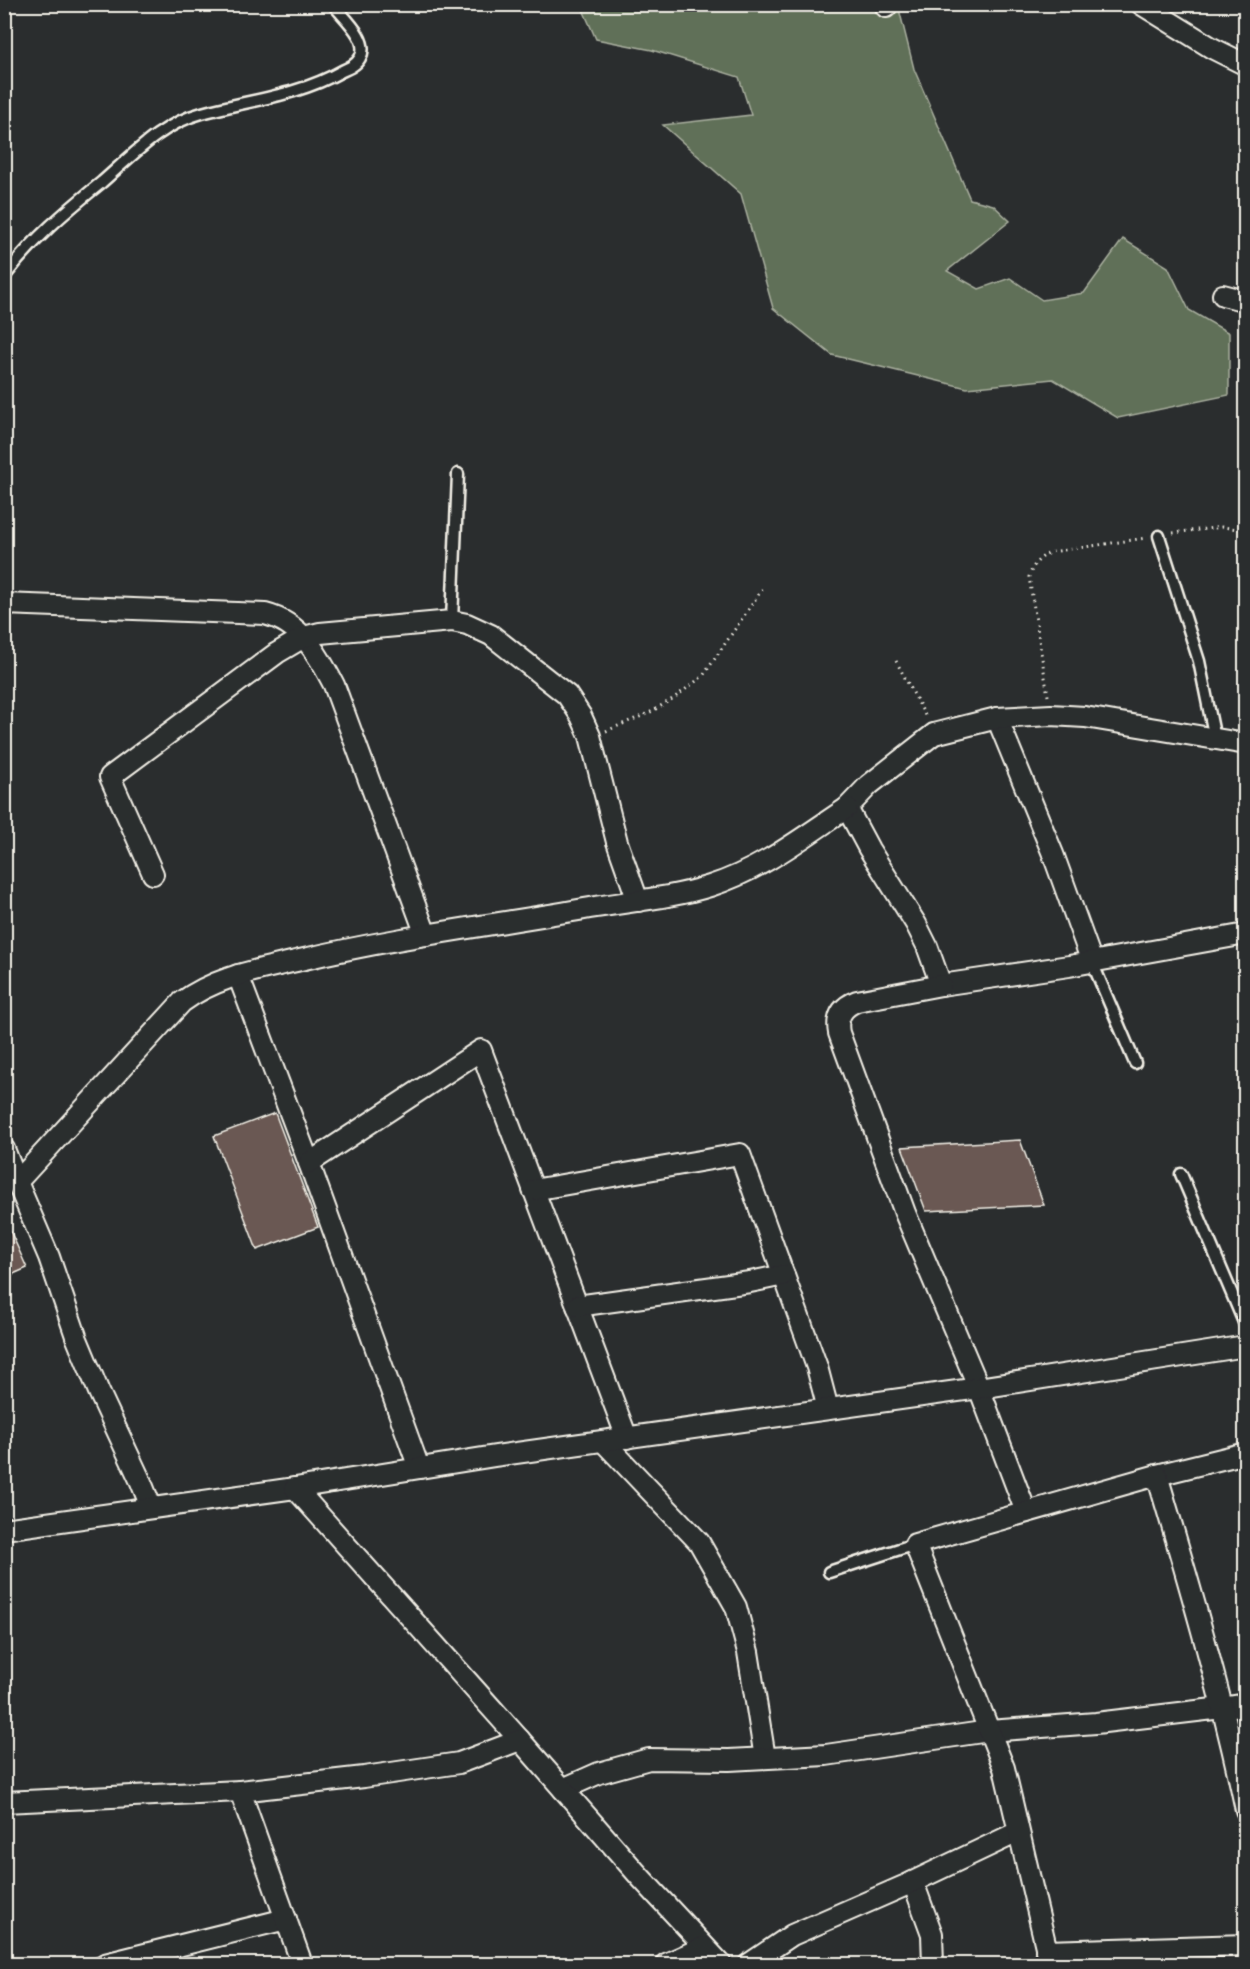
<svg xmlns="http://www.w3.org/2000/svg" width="1250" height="1969" font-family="'Playpen Sans',sans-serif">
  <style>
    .green { fill: #617058; stroke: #aab0a0; stroke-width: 1.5 }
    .building { fill: #6a5953; stroke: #f4f1e8; stroke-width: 1.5 }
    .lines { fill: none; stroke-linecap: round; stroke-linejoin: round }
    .lane-casing { stroke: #f4f1e8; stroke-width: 15 }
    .street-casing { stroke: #f4f1e8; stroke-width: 24 }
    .path { stroke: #f4f1e8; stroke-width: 3; stroke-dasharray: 1.5 4.5; stroke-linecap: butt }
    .lane { stroke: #2a2d2e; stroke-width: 10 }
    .street { stroke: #2a2d2e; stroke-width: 20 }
  </style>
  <rect width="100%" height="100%" fill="#2a2d2e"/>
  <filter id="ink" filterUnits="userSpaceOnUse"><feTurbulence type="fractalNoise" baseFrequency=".0167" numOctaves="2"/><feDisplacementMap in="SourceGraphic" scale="12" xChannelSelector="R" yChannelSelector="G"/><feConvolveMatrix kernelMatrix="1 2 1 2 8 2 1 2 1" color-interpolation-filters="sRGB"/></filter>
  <g filter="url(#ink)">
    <polygon class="green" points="581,5 898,5 914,69 970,199 993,205 1010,221 947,271 979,289 1010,278 1042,300 1084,293 1123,239 1168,267 1189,310 1229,333 1229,395 1118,418 1053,379 967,388 832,355 773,308 741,194 663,125 751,115 739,77 652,50 596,39"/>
    <g class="building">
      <polygon points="275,1113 318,1227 257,1250 214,1136"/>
      <polygon points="1020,1140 1044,1205 926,1211 902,1147"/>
      <polygon points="4,1217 27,1268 4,1278"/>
    </g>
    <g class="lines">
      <g class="lane-casing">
        <g id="lane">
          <path d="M 4,277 C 33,239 65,212 102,182 C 133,155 161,124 202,113 C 250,100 298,96 342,71 C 349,68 356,65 360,58 C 371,40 343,17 333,4"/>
          <polyline points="1159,536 1199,661 1215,739"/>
          <polyline points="452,621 458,474"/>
          <polyline points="1092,962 1135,1063"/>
          <polyline points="1181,1174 1246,1327"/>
          <polyline points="829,1572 915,1544"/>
        </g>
      </g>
      <g class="street-casing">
        <g id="street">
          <polyline points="1141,4 1212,48 1246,65"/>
          <polyline points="886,7 888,4"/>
          <polyline points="1223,295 1246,301"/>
          <path d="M 4,604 L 265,614 C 301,623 318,654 334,685 L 426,935"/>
          <polyline points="997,718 1053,854 1092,962"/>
          <polyline points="1246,744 1085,717 1051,715 997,718 934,734 869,785 847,808 869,849 916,924 927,946 941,985 1069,966 1246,934"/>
          <polyline points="153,874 110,777 277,653 304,637 320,633 452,621 467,624 491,635 567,695 581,716 590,736 617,842 638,901"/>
          <polyline points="238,975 309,1163 419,1468"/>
          <path d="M 941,985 L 857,1001 C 842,1007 836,1017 839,1033 L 905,1213 L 979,1388 L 1026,1512"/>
          <polyline points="4,1149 17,1182"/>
          <polyline points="309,1163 481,1050 627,1438"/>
          <polyline points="533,1190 740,1154 817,1367 828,1409"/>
          <polyline points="577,1306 750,1282 784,1275"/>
          <polyline points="603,1441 699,1542 736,1607 748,1652 765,1758"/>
          <polyline points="1157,1475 1246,1453"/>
          <path d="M 151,1507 L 141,1482 L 99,1392 L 77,1339 L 49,1257 L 17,1182 L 182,1002 C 217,976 259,970 300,960 C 396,937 493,925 590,908 C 630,901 672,898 710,886 C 761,870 803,837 847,808"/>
          <polyline points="4,1529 295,1488"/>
          <polyline points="520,1740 295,1488 495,1456 979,1388 1246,1346"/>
          <polyline points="563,1789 599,1773 649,1759 729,1760 826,1755 989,1731 1096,1723 1222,1708 1246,1704"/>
          <polyline points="4,1802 240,1791"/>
          <polyline points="913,1882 932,1934 933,1964"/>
          <polyline points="1046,1951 1246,1945"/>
          <polyline points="105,1964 286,1919"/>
          <polyline points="302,1964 240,1791 364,1777 459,1763 520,1740 641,1878 721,1964"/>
          <polyline points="666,1964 704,1947"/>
          <polyline points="749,1964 792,1935 904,1886 1018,1832"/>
          <path d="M 1050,1964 L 1004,1768 L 915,1544 L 1157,1475 C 1190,1586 1222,1696 1246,1810"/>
        </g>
      </g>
      <g class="path">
        <polyline points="1173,533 1222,527 1246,530"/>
        <polyline points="896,661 927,719"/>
        <path d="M 1048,696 L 1029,577 C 1033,564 1039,558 1051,552 L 1146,538"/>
        <polyline points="606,731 649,713 674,698 703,676 763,588"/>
      </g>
      <use href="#lane" class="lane"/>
      <use href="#street" class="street"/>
    </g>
  </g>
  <rect width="1250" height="1969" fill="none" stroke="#2a2d2e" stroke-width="24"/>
  <rect x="12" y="12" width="1226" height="1945" fill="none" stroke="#f4f1e8" stroke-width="2" filter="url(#ink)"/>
</svg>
